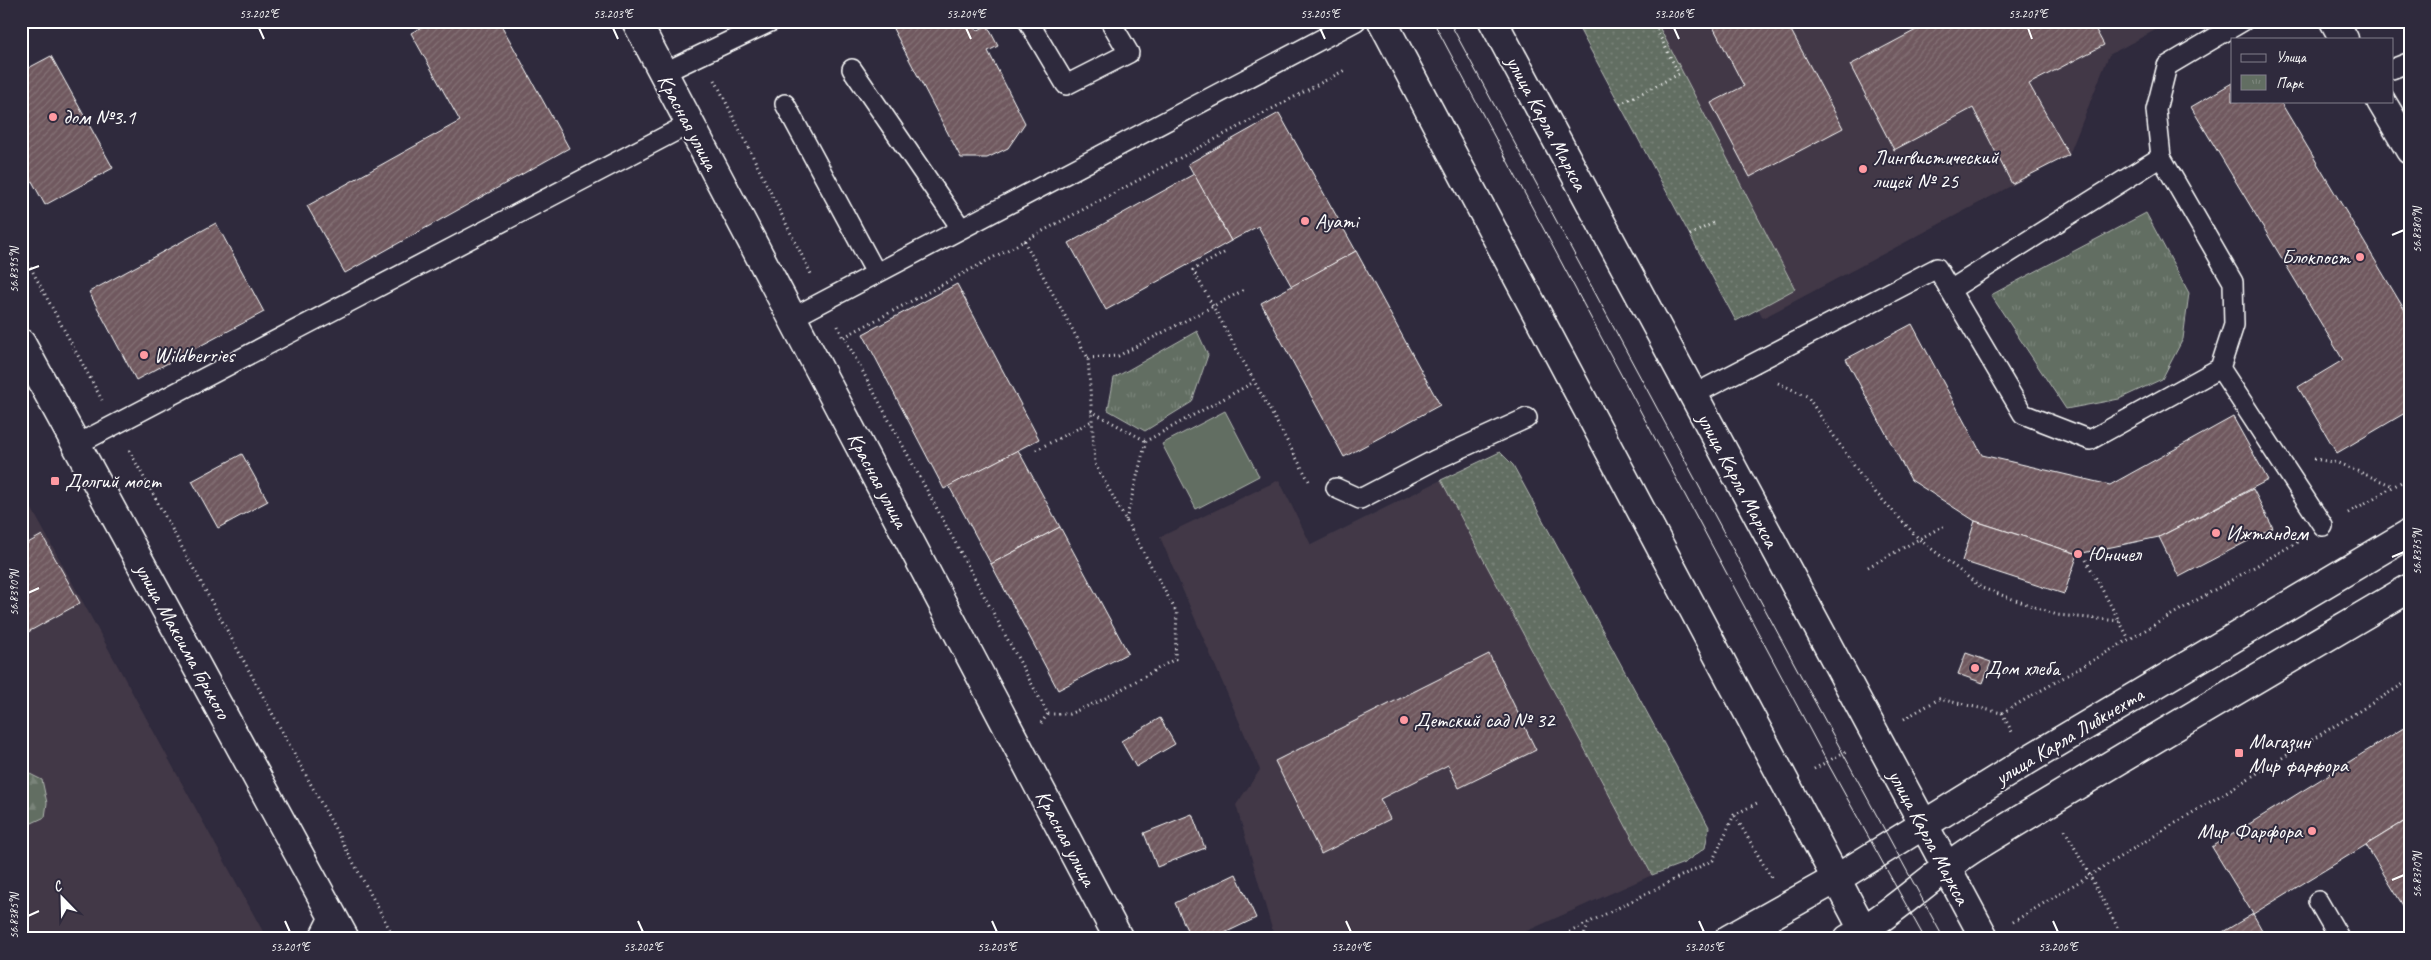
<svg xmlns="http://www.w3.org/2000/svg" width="2431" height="960" font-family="Caveat,sans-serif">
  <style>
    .built { fill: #423847 }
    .grass { fill: url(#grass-dots); stroke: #b0b6b0 }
    .forest { fill: url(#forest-firs); stroke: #b0b6b0 }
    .park { fill: url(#park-tufts); stroke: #b0b6b0 }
    .pitch { fill: #626e62; stroke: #b0b6b0 }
    .building { fill: url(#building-hatch); stroke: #fff }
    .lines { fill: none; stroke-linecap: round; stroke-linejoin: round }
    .service-casing { stroke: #fff; stroke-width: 22 }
    .minor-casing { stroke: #fff; stroke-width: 31 }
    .primary-casing { stroke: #fff; stroke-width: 31 }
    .path { stroke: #fff; stroke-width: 3; stroke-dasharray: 1 4; stroke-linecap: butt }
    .service { stroke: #2f2a3d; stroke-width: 19 }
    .minor { stroke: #2f2a3d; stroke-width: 28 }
    .primary { stroke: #2f2a3d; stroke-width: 28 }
    .tram { stroke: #fff; stroke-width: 1 }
    .ticks { fill: none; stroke: #fff; stroke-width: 2 }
    .poi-dot { fill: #ff9aa2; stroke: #2f2a3d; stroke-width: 2 }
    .labels { text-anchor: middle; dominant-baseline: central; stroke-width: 4; stroke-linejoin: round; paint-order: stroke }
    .poi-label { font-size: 21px; fill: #fff; stroke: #2f2a3d; text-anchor: start }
    .street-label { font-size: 21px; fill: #fff; stroke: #2f2a3d }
    .neatline { fill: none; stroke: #fff; stroke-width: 2 }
    .ticks-label { font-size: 12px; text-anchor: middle; fill: #fff }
  </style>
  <defs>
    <pattern id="grass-dots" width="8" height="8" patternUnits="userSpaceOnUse" patternTransform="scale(1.25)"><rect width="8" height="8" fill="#626e62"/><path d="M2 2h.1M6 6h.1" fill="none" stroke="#7a847a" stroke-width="1.8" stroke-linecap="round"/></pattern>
    <pattern id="forest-firs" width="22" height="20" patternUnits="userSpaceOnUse" patternTransform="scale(1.25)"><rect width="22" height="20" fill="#626e62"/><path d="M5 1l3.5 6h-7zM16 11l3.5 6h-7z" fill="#7a847a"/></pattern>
    <pattern id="park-tufts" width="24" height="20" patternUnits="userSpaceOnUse" patternTransform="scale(1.25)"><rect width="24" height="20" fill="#626e62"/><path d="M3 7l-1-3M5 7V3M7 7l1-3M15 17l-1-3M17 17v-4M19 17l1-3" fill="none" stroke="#7a847a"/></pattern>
    <pattern id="building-hatch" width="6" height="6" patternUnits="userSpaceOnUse" patternTransform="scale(1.25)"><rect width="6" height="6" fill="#6f595e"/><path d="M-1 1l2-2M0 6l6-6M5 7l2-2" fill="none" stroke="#857276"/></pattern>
  </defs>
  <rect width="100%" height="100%" fill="#2f2a3d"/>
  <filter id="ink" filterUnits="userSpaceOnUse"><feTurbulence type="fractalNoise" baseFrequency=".02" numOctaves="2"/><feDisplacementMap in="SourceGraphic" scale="10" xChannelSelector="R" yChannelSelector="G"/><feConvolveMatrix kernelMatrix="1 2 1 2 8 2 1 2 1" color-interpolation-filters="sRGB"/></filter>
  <g filter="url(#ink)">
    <g class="built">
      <polygon points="1609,21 2172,21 2109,55 2069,155 1763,318"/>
      <polygon points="1279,480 1311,545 1441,480 1652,875 1509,939 1275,939 1236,805 1260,770 1160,537"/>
      <polygon points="21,489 267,939 21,939"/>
    </g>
    <g class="grass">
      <polygon points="1575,21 1656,21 1795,289 1736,321"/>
      <polygon points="1500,452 1513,465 1709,827 1705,848 1684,863 1652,875 1441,480"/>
    </g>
    <polygon class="forest" points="30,774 42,780 47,803 45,817 21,828 21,776"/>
    <g class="park">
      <polygon points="2146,213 2189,293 2183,339 2162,379 2119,399 2066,409 1991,295"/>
      <polygon points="1197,331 1208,355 1192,402 1145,431 1108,410 1114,378"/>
    </g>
    <polygon class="pitch" points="1225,411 1259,476 1196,509 1162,444"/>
    <g class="building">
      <polygon points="103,21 121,21 108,29"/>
      <polygon points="432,21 499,21 569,148 345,273 307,206 460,121 411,33"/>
      <polygon points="889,21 971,21 977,31 987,25 998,46 988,51 1025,123 1008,148 987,158 961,158"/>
      <polygon points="1710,21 1786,21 1843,128 1750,177 1711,103 1744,86"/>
      <polygon points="1933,21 2091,21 2104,45 2029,84 2069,155 2012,184 1973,108 1894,150 1850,65"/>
      <polygon points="51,56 113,168 45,205 21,161 21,72"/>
      <polygon points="2232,83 2232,101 2280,101 2410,319 2410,410 2337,453 2298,387 2343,360 2191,107"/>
      <polygon points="1279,113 1356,251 1292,287 1258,226 1231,241 1188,164"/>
      <polygon points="1194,174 1231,241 1106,310 1069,243"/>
      <polygon points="216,223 264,312 136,380 89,292"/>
      <polygon points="1356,251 1440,405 1344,457 1261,303"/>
      <polygon points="957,284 1039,439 944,489 863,334"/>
      <polygon points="1912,324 1982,455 2110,485 2233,417 2268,480 2159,537 2078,554 1975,521 1911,480 1846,359"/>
      <polygon points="1018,450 1060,527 991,564 949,486"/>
      <polygon points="242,454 268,501 218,528 192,481"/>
      <polygon points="2253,489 2273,528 2179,577 2159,537"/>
      <polygon points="1975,521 2078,554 2064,594 1962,561"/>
      <polygon points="1060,527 1128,653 1058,690 991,564"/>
      <polygon points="42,535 80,603 21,636 21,547"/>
      <polygon points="1966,653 1991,662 1983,683 1958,674"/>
      <polygon points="1489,654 1536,750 1459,788 1448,765 1380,799 1390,819 1321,854 1275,761"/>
      <polygon points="1160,718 1175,744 1136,767 1121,741"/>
      <polygon points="2410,724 2410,818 2253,914 2212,847"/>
      <polygon points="1192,814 1205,848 1157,867 1144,833"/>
      <polygon points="2410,818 2410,917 2366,845"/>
      <polygon points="1236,874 1256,918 1212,939 1191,939 1175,903"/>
      <polygon points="2253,914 2267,939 2211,939"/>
    </g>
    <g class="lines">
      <g class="service-casing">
        <g id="service">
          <polyline points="1028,21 1066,85 1129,53 1110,21"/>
          <polyline points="852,69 961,228"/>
          <polyline points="2392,69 2410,62"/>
          <polyline points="663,73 772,21"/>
          <polyline points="785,104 876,273"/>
          <polyline points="1950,290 2161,157"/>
          <polyline points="792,318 1356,21"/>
          <polyline points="2220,368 2323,526"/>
          <polyline points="1693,395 1937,268 2023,414 2090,440 2220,368 2234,325 2233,282 2161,157 2156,110 2167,66 2243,21"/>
          <polyline points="76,445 689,124"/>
          <polyline points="1336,488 1360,499 1435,460 1527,418"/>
          <polyline points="2318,901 2340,939"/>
          <polyline points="318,939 331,913"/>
        </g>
      </g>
      <g class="minor-casing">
        <g id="minor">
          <polyline points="636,21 1119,939"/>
          <polyline points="2334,21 2344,39"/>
          <polyline points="2381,101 2410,150"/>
        </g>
      </g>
      <g class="primary-casing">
        <g id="primary">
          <polyline points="1382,21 1868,939"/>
          <polyline points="1493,21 1985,939"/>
          <polyline points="21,343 345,939"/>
          <polyline points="1729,939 1836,879 2028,760 2410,533"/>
          <path d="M 1848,939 C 1893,914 1930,876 1974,848 C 2118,759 2264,674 2410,588"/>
        </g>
      </g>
      <g class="path">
        <polyline points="2406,21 2410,28"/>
        <polyline points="715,80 812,276"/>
        <polyline points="1620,104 1679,74 1652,21"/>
        <polyline points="1690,235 1713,223"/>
        <polyline points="1024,241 1088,358 1095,464 1177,613 1175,659 1104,699 1069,714 1048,714 844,337 1345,70"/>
        <polyline points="21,250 102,400"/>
        <polyline points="1224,253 1193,270 1309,481"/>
        <polyline points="838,326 843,338"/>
        <polyline points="1088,358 1118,356 1244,290"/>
        <polyline points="1778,383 1807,396 1863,479 1919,539 1982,588 2057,615 2120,621"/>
        <polyline points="1091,411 1146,441"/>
        <polyline points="129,450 395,939"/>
        <polyline points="1036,450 1092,421"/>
        <polyline points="2314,459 2338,463 2393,486"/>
        <polyline points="21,467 27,464"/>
        <polyline points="2348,513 2410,477"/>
        <polyline points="1126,520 1146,441 1254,382"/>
        <polyline points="2086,560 2129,639"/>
        <polyline points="1868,567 1945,525"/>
        <polyline points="2002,713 2012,732"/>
        <polyline points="1904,719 1939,699 2002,713 2299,541"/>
        <polyline points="1041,723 1048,714"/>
        <polyline points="1814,769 1848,750"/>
        <polyline points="1735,816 1772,879"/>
        <polyline points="2065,830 2124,939"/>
        <polyline points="2013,922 2410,680"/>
        <polyline points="1556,939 1713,860 1734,815 1759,802"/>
        <polyline points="1583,939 1589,922"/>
      </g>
      <use href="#service" class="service"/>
      <use href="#minor" class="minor"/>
      <use href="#primary" class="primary"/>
      <g class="tram">
        <polyline points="1433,21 1827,762 1925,939"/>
        <polyline points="1449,21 1802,678 1944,939"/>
      </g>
    </g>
  </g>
  <path class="ticks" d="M 259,28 L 264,39M 613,28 L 618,39M 966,28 L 971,39M 1320,28 L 1325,39M 1674,28 L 1679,39M 2028,28 L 2032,39M 2392,235 L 2404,230M 28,270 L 39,266M 2392,557 L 2404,552M 28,593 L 39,588M 2392,880 L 2404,875M 28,916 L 39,911M 285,921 L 290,932M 638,921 L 643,932M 992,921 L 997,932M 1346,921 L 1351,932M 1699,921 L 1704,932M 2053,921 L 2058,932"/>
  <g class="poi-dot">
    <circle cx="53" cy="117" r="5"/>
    <circle cx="1863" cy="169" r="5"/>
    <circle cx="1305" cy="221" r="5"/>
    <circle cx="2360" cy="257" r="5"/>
    <circle cx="144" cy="355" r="5"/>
    <rect x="50" y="476" width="10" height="10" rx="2.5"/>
    <circle cx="2216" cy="533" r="5"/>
    <circle cx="2078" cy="554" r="5"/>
    <circle cx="1975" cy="668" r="5"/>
    <circle cx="1404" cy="720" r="5"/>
    <rect x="2234" y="748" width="10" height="10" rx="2.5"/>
    <circle cx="2312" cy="831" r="5"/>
  </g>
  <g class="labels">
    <g class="poi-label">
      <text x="63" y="117">дом №3.1</text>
      <text x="1873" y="157">Лингвистический<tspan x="1873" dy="24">лицей № 25</tspan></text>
      <text x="1315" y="221">Ayami</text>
      <text x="2350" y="257" text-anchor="end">Блокпост</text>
      <text x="154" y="355">Wildberries</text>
      <text x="65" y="481">Долгий мост</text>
      <text x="2226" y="533">Ижтандем</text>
      <text x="2088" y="554">Юничел</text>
      <text x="1985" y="668">Дом хлеба</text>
      <text x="1414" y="720">Детский сад № 32</text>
      <text x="2249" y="741">Магазин<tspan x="2249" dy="24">Мир фарфора</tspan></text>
      <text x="2302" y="831" text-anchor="end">Мир Фарфора</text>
    </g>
    <g class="street-label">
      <text transform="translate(688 122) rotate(62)">Красная улица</text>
      <text transform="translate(1547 123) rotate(62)">улица Карла Маркса</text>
      <text transform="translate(878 480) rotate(62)">Красная улица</text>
      <text transform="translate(1738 480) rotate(62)">улица Карла Маркса</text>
      <text transform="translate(183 641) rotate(61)">улица Максима Горького</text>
      <text transform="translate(2069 736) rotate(-31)">улица Карла Либкнехта</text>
      <text transform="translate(1929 837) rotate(62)">улица Карла Маркса</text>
      <text transform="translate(1066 838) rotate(62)">Красная улица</text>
    </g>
  </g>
  <rect width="2431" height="960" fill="none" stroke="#2f2a3d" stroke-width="55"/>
  <rect x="2231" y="38" width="162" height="65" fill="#2f2a3d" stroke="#827f8b"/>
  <rect x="2241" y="54" width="25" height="8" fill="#2f2a3d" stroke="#827f8b"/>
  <text x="2276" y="62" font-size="15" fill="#ffffff">Улица</text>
  <rect x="2241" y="75" width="25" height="15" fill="url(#park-tufts)" stroke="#827f8b"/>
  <text x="2276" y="88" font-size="15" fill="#ffffff">Парк</text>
  <g transform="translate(62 898) rotate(337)" stroke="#2f2a3d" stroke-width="4" paint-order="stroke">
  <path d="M0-4L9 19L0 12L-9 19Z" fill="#ffffff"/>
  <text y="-8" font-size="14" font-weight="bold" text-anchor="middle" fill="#ffffff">С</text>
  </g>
  <rect x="28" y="28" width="2376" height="904" class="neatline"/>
  <g class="ticks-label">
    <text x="259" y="18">53.202°E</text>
    <text x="613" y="18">53.203°E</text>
    <text x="966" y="18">53.204°E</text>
    <text x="1320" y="18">53.205°E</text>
    <text x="1674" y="18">53.206°E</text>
    <text x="2028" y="18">53.207°E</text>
    <text transform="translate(2417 230) rotate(-90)" y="4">56.8380°N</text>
    <text transform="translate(14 270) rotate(-90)" y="4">56.8395°N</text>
    <text transform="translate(2417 552) rotate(-90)" y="4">56.8375°N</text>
    <text transform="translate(14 593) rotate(-90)" y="4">56.8390°N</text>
    <text transform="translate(2417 875) rotate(-90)" y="4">56.8370°N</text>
    <text transform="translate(14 916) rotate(-90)" y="4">56.8385°N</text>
    <text x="290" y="951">53.201°E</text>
    <text x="643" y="951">53.202°E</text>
    <text x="997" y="951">53.203°E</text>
    <text x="1351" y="951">53.204°E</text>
    <text x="1704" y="951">53.205°E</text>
    <text x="2058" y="951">53.206°E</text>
  </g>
</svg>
